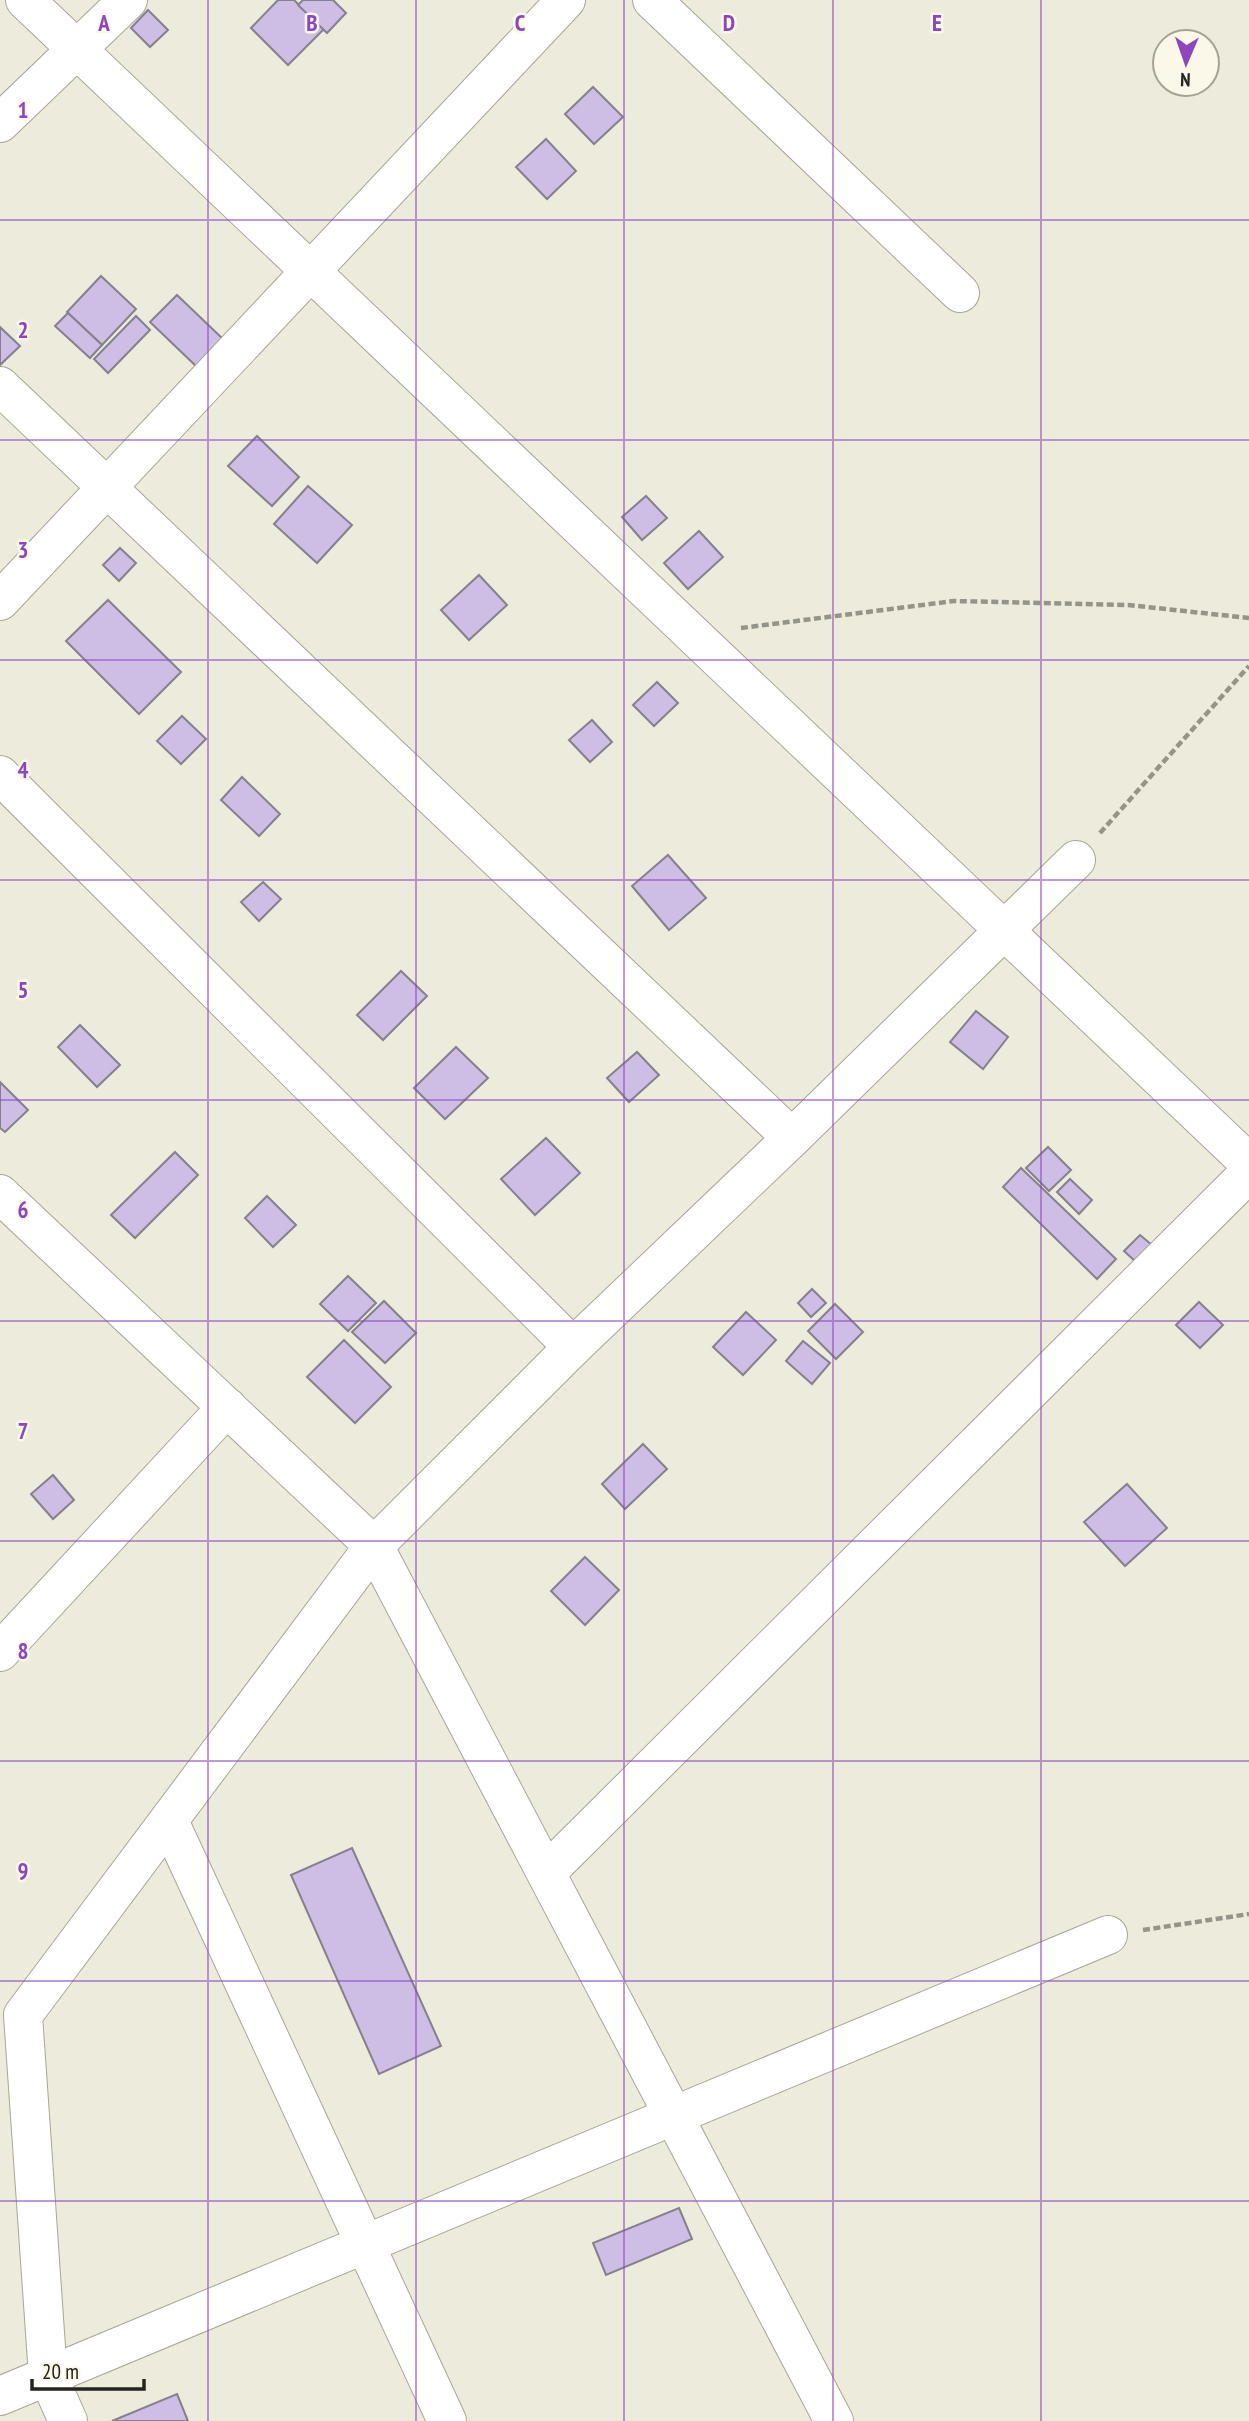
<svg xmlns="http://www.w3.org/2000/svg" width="1249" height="2421" font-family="'PT Sans Narrow',sans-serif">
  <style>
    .building { fill: #cebee6; stroke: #85808e; stroke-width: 2 }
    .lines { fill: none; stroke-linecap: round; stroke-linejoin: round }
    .street-casing { stroke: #a8a697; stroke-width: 40 }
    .path { stroke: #959488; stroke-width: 4.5; stroke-dasharray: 7 3.5; stroke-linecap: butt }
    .street { stroke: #fff; stroke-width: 38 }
    .grid { fill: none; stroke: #8b47bb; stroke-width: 2; stroke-opacity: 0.55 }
    .grid-label { font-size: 23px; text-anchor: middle; font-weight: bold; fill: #8b47bb; stroke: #fbf8e9; stroke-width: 5; stroke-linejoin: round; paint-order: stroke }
  </style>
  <rect width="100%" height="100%" fill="#edebdb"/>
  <g class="building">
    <polygon points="278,0 294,0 324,29 288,65 251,28"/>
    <polygon points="303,0 333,0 346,13 327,33 298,5"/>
    <polygon points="148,10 168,30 150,47 131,28"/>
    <polygon points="593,87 623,117 594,144 565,114"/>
    <polygon points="546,139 576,171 547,199 516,167"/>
    <polygon points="101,276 136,309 102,345 67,312"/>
    <polygon points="177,295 224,340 197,367 150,322"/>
    <polygon points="68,313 102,345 90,358 55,326"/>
    <polygon points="136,316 150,330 108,373 94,359"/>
    <polygon points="0,327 20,346 0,365"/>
    <polygon points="257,436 299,477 272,506 228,466"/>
    <polygon points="308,486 352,525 317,563 274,524"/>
    <polygon points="646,496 667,518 642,540 622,517"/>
    <polygon points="699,531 723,557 688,589 664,563"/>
    <polygon points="120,548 136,563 119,581 103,565"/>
    <polygon points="479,575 507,605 469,640 441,610"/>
    <polygon points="108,600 181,672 139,714 66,641"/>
    <polygon points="657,682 678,703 654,726 633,705"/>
    <polygon points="182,716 206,739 181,764 157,741"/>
    <polygon points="592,720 612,742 590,762 569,740"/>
    <polygon points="242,777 280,814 259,836 221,800"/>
    <polygon points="668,855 706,898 669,930 632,886"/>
    <polygon points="263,882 281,899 259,921 241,902"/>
    <polygon points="401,971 427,996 383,1040 357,1015"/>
    <polygon points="976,1011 1008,1037 983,1069 950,1042"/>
    <polygon points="80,1025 120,1065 97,1087 58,1047"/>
    <polygon points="456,1047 488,1078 445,1119 414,1088"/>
    <polygon points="637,1052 659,1075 629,1102 607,1078"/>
    <polygon points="0,1082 28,1110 5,1132 0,1128"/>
    <polygon points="546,1138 580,1173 535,1215 501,1179"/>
    <polygon points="1048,1147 1071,1170 1049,1191 1026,1168"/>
    <polygon points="175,1152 198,1175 135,1238 111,1215"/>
    <polygon points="1021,1168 1116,1259 1097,1279 1003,1187"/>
    <polygon points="1070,1179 1092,1200 1079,1214 1057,1192"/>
    <polygon points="267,1196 296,1225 273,1247 245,1218"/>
    <polygon points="1140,1235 1152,1245 1136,1262 1124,1251"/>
    <polygon points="348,1276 376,1303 348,1331 320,1304"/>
    <polygon points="812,1289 826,1303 811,1317 798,1303"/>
    <polygon points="384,1301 416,1333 385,1363 352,1332"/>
    <polygon points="1199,1302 1223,1325 1200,1348 1176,1325"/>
    <polygon points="835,1304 863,1332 836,1359 808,1331"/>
    <polygon points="746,1312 776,1340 743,1375 713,1347"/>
    <polygon points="344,1340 391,1387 355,1423 307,1377"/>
    <polygon points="803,1341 830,1363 812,1384 786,1361"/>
    <polygon points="643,1444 667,1469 625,1509 602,1484"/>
    <polygon points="53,1475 74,1500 53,1519 31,1494"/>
    <polygon points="1127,1484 1167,1528 1125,1566 1084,1522"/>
    <polygon points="585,1557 619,1590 585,1625 551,1591"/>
    <polygon points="352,1848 441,2046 379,2074 291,1875"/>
    <polygon points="679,2208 692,2239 606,2275 593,2243"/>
    <polygon points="177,2394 188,2421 112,2421"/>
  </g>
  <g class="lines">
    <g class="street-casing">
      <g id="street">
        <polyline points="25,0 1249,1163"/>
        <polyline points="652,0 960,293"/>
        <polyline points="0,123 128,0"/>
        <polyline points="0,386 792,1138"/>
        <polyline points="0,601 566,0"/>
        <polyline points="0,775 573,1347"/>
        <polyline points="0,1194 374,1546 834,2421"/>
        <polyline points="0,1652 227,1407"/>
        <polyline points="169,1821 447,2421"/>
        <polyline points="546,1873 1249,1173"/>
        <polyline points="0,2396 1108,1935"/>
        <polyline points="68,2421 48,2376 23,2015 374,1546 573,1347 792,1138 1076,860"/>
      </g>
    </g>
    <g class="path">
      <polyline points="741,628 954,601 1128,605 1249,618"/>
      <polyline points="1100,833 1249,666"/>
      <polyline points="1143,1930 1249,1914"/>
    </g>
    <use href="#street" class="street"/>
  </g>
  <path class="grid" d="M 208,0 L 208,2421M 416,0 L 416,2421M 624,0 L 624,2421M 833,0 L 833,2421M 1041,0 L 1041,2421M 0,220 L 1249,220M 0,440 L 1249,440M 0,660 L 1249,660M 0,880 L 1249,880M 0,1100 L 1249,1100M 0,1321 L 1249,1321M 0,1541 L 1249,1541M 0,1761 L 1249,1761M 0,1981 L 1249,1981M 0,2201 L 1249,2201"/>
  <g class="grid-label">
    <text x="104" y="31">A</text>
    <text x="312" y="31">B</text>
    <text x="520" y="31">C</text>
    <text x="729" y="31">D</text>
    <text x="937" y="31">E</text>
    <text x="23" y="118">1</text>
    <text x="23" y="338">2</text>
    <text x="23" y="558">3</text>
    <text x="23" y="778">4</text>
    <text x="23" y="998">5</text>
    <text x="23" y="1218">6</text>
    <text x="23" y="1439">7</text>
    <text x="23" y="1659">8</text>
    <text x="23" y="1879">9</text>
  </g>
  <g transform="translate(1186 63) rotate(182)"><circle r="33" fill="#fbf8e9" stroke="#a5a398" stroke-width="2"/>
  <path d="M0-5L12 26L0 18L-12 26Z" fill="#8b47bb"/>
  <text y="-10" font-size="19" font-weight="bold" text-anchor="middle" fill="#25241e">N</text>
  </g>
  <path d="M32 2379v10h112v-10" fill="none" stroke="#25241e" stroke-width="3.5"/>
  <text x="42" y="2379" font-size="21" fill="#25241e" stroke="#fbf8e9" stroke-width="5" paint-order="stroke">20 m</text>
</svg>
